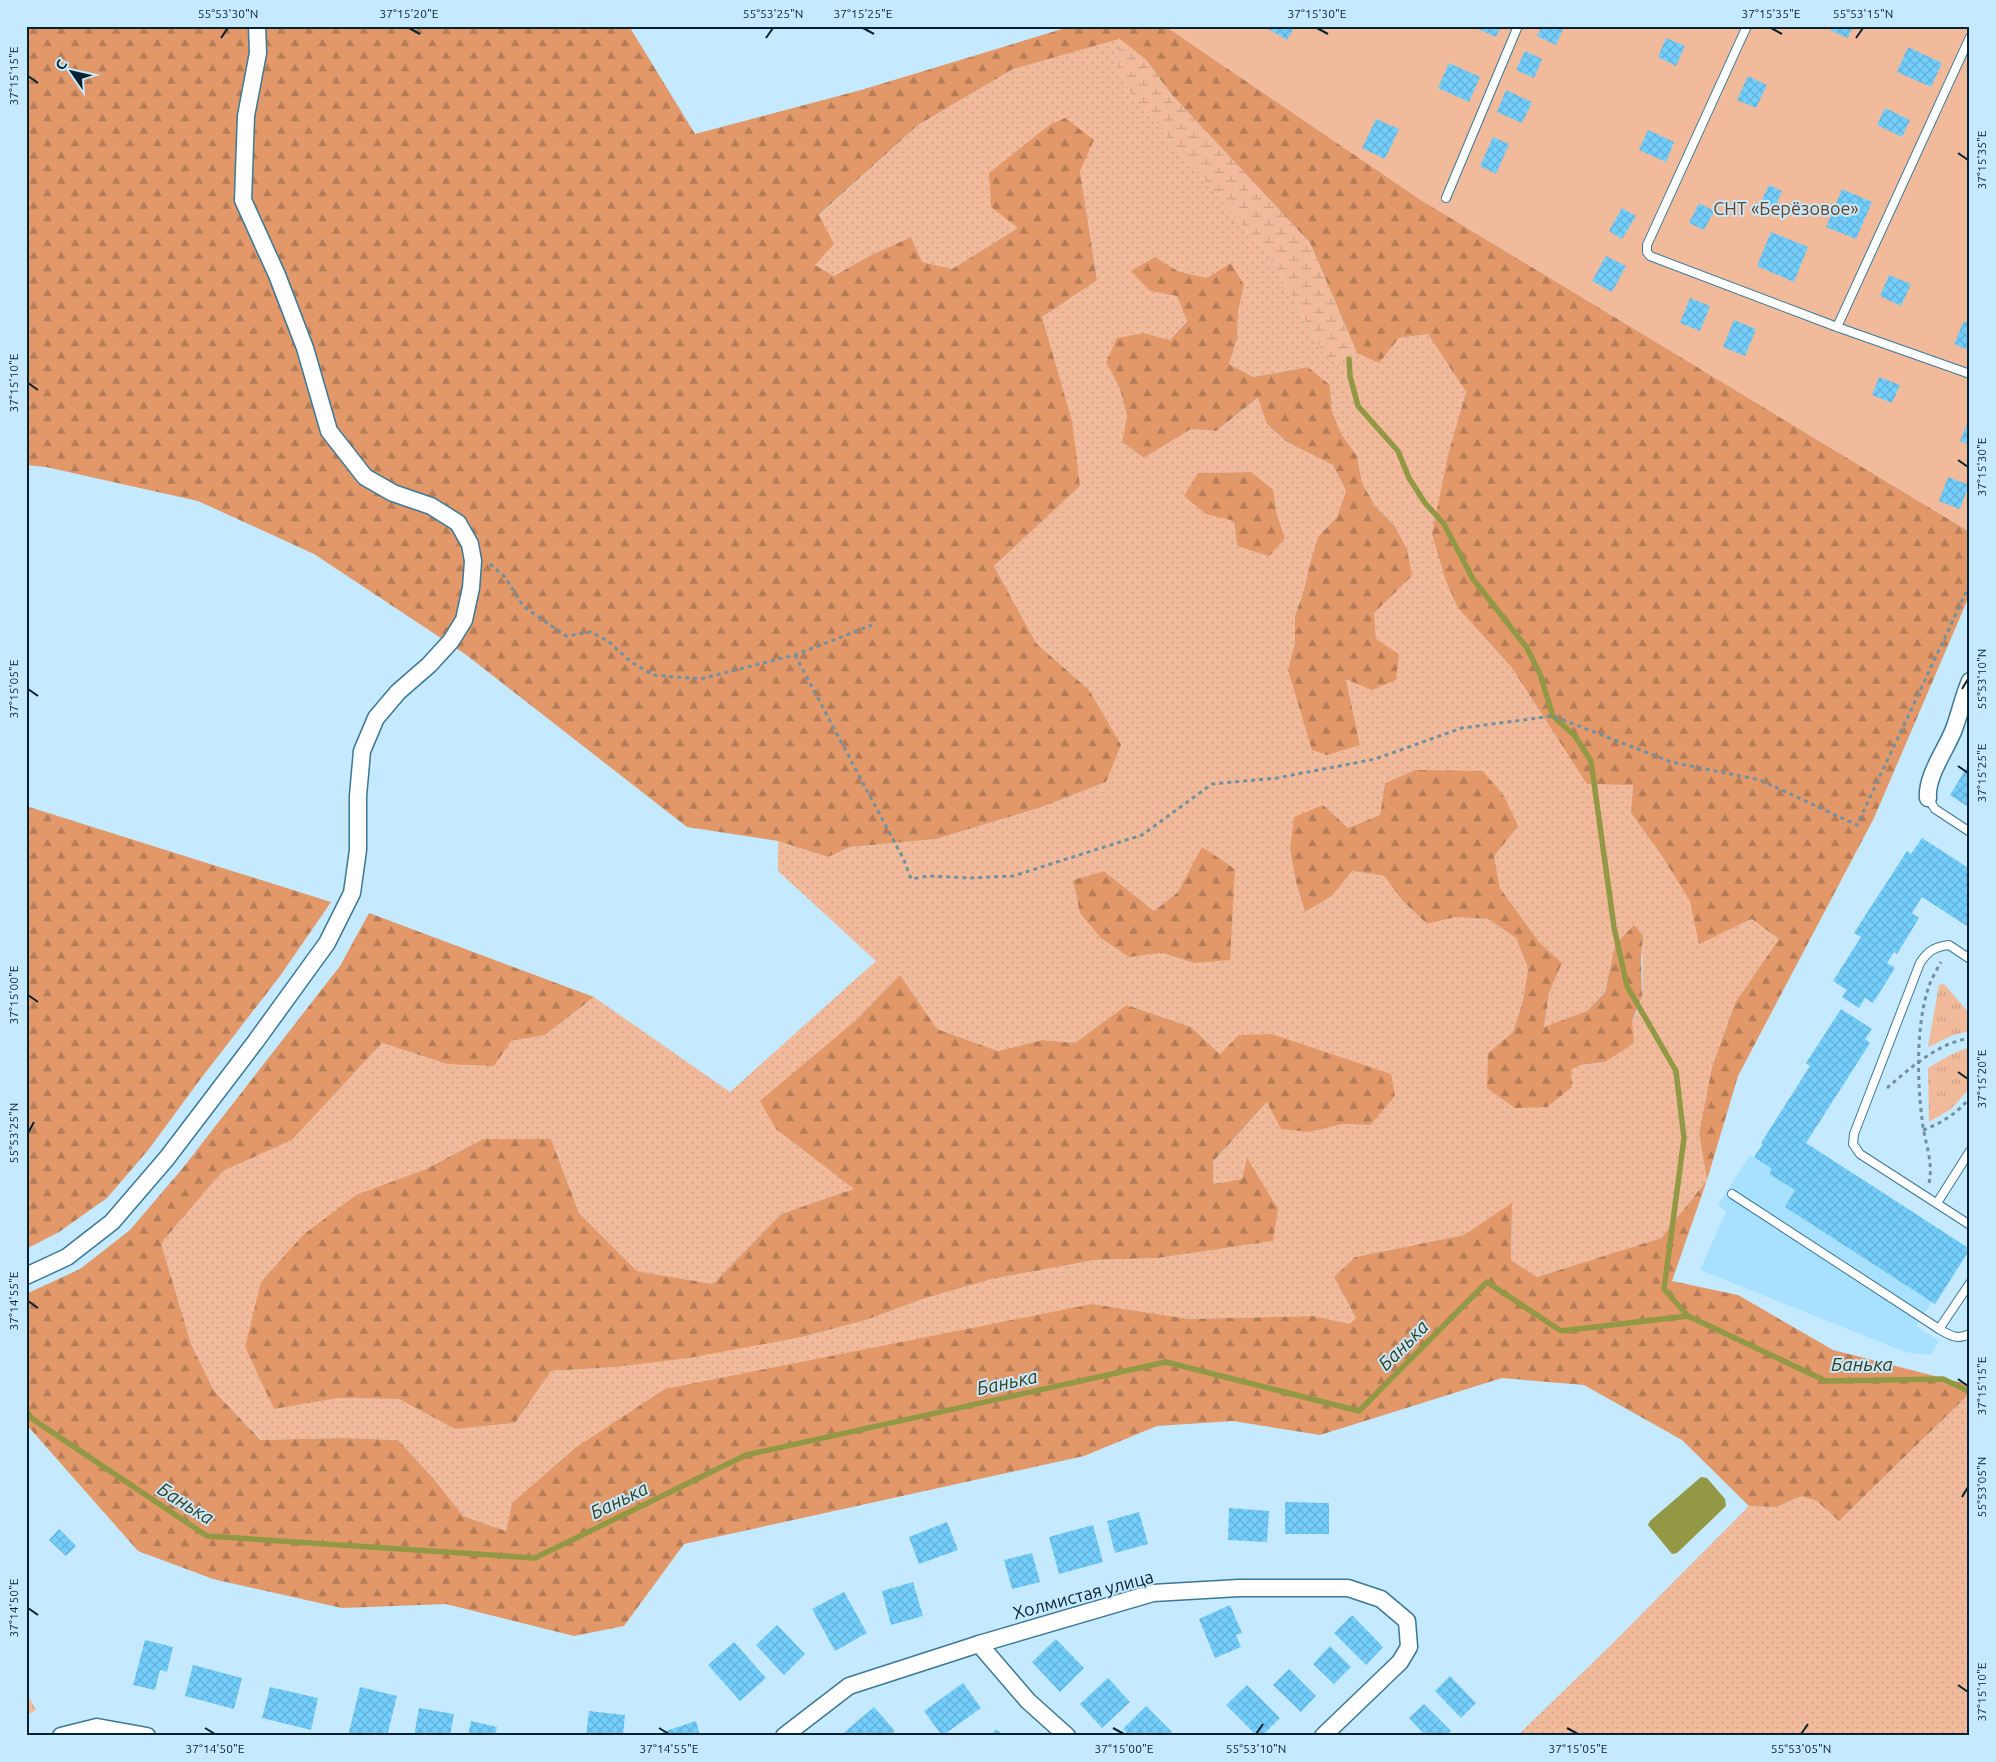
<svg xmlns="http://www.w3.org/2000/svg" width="1996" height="1762" font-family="Ubuntu,sans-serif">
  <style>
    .built { fill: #a8e0ff }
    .grass { fill: url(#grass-dots); fill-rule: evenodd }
    .forest { fill: url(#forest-firs) }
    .wetland { fill: url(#wetland-marsh) }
    .park { fill: url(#park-tufts) }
    .garden { fill: #f1ba9a }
    .water { fill: #939844 }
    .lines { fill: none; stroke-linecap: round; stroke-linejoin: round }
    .stream { stroke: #939844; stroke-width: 5.5 }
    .building { fill: url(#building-cross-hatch) }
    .lane-casing { stroke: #3a7896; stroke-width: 10 }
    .street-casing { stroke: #3a7896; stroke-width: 19 }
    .path { stroke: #7191a2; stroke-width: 3; stroke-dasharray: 4 4; stroke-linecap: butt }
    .lane { stroke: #fff; stroke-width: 8 }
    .street { stroke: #fff; stroke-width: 16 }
    .ticks { fill: none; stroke: #07212e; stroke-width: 2 }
    .labels { text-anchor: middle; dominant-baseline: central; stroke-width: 4; stroke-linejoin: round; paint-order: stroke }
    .park-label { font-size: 18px; fill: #703f1e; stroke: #c5e9fe }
    .street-label { font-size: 18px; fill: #07212e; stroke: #c5e9fe }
    .water-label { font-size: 19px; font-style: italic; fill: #3a3c18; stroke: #c5e9fe }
    .neatline { fill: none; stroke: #07212e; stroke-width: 2 }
    .ticks-label { font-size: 12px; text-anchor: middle; fill: #07212e }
  </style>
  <defs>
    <pattern id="grass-dots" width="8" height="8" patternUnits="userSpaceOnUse" patternTransform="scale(1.25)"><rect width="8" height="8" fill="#f1ba9a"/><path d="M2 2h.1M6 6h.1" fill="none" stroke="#cda085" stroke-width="1.8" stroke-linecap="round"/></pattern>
    <pattern id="forest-firs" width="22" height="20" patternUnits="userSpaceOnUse" patternTransform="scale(1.25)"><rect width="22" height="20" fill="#e29869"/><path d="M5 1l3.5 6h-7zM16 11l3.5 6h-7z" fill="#b57c57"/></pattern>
    <pattern id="wetland-marsh" width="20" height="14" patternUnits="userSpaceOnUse" patternTransform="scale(1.25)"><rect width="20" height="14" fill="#f1ba9a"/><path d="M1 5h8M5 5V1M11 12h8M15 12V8" fill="none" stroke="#cda085"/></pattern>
    <pattern id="park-tufts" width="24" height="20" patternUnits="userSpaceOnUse" patternTransform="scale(1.25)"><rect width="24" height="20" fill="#f1ba9a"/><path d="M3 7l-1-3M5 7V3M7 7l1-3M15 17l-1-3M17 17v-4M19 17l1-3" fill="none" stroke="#cda085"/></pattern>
    <pattern id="building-cross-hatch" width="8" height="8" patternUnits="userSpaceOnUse" patternTransform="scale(1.25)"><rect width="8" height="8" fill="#74cefc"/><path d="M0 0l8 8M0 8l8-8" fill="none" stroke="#63b1d8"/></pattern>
  </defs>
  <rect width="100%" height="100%" fill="#c5e9fe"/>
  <polygon class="built" points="1750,1155 1772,1169 1770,1174 1946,1288 1935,1304 1932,1302 1916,1326 1939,1341 1930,1355 1905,1352 1700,1270 1726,1212 1718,1205"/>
  <g class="grass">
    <path d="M 1119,38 L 1117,69 L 1131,94 L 1270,258 L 1324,354 L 1341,366 L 1357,353 L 1379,362 L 1399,338 L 1428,334 L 1466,392 L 1449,451 L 1458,608 L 1512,668 L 1542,714 L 1633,785 L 1631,813 L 1662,856 L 1691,901 L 1699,943 L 1753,919 L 1779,939 L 1735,1003 L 1712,1067 L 1699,1133 L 1707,1180 L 1661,1238 L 1537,1277 L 1511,1260 L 1512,1204 L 1464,1235 L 1355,1257 L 1334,1277 L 1356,1318 L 1349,1324 L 1314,1316 L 1190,1319 L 1092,1304 L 575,1448 L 512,1503 L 506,1531 L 463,1516 L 434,1479 L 398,1440 L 342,1438 L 262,1440 L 214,1391 L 191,1344 L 161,1243 L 223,1171 L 292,1140 L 382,1043 L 447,1064 L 511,1041 L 545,1035 L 594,997 L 730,1092 L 876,961 L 778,871 L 778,841 L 828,857 L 850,847 L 936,839 L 1042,807 L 1106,782 L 1089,690 L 1036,643 L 994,566 L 1080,486 L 1054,361 L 1042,317 L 1097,279 L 1080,171 L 1018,228 L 952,269 L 922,262 L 911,237 L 871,255 L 834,276 L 815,265 L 819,216 L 918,125 L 1013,69 ZM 1155,257 L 1179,273 L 1244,285 L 1238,312 L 1237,339 L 1229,364 L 1252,377 L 1308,367 L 1330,385 L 1332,412 L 1342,435 L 1357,456 L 1362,483 L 1375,506 L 1394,525 L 1412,576 L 1373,613 L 1376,639 L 1346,678 L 1360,745 L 1288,670 L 1295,642 L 1295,616 L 1304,590 L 1310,563 L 1318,537 L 1337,517 L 1346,491 L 1333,465 L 1287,442 L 1267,424 L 1259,398 L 1216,431 L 1191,429 L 1144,458 L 1122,442 L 1127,416 L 1120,389 L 1106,362 L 1144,333 L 1170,340 L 1187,320 L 1177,295 L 1150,291 ZM 1251,472 L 1273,489 L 1277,515 L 1285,538 L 1237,547 L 1234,521 L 1198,473 ZM 1415,770 L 1494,856 L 1500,888 L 1539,942 L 1562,963 L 1549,993 L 1544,1028 L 1587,1011 L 1605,991 L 1615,945 L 1643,936 C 1641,955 1644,975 1642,994 C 1640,1017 1618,1043 1605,1062 L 1580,1065 L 1571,1070 L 1488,1053 L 1513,1032 L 1523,1001 L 1528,968 L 1516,938 L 1488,919 L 1456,917 L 1427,924 L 1403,901 L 1384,876 L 1352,871 L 1332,896 L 1305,912 L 1296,882 L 1290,850 L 1323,805 L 1348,828 L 1380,815 L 1385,783 ZM 1202,848 L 1194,963 L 1163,953 L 1129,957 L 1080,913 L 1073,880 L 1104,871 L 1154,911 L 1178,892 ZM 900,975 L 937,1029 L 998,1051 L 1042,1040 L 1075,1043 L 1128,1005 L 1191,1027 L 1220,1054 L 1370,1125 L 1343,1124 L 1310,1132 L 1267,1102 L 1213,1163 L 1213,1184 L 1242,1179 L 1247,1159 L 1273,1241 L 1158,1258 L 1095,1260 L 992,1279 L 923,1299 L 866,1320 L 802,1337 L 615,1367 L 550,1371 L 515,1423 L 455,1429 L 399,1399 L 339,1398 L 274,1409 L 424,1170 L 483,1139 L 551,1139 L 579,1213 L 637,1271 L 713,1284 L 781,1214 L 855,1189 L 776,1129 L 855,1021 Z"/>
    <polygon points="1970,1393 1970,1736 1517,1736 1609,1647 1749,1506 1777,1507 1801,1496 1817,1501 1839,1521"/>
  </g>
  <g class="forest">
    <polygon points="26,26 629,26 695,134 861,90 1072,26 1165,26 1421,200 1970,532 1970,594 1874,818 1738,1076 1707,1180 1672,1281 1738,1295 1833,1350 1970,1385 1970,1393 1839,1521 1817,1501 1801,1496 1777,1507 1749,1506 1682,1440 1584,1385 1502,1378 1320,1435 1233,1421 1157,1426 1084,1456 684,1544 624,1626 574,1636 446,1604 342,1608 213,1579 138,1551 26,1424 26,1294 80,1269 130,1230 182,1169 340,966 369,913 594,997 545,1035 511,1041 494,1066 447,1064 382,1043 292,1140 223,1171 161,1243 191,1344 214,1391 261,1440 342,1438 398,1440 434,1479 463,1516 506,1531 512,1503 575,1448 665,1389 1092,1304 1190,1319 1314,1316 1349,1324 1356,1318 1334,1277 1355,1257 1464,1235 1512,1203 1511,1260 1537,1277 1661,1238 1707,1180 1699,1133 1712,1067 1735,1003 1779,939 1752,919 1699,944 1690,901 1662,856 1631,813 1633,785 1587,784 1512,668 1458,608 1446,581 1432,534 1449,451 1466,392 1428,334 1399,338 1379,363 1357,353 1310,243 1171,94 1146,60 1119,39 1013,69 918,125 819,215 834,244 815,265 834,276 871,255 911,237 922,262 952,269 1018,228 991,207 989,173 1048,126 1065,118 1094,140 1080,171 1097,280 1042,317 1072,421 1080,486 994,566 1036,643 1089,690 1121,745 1106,782 1042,807 936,839 850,847 828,857 778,841 687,827 465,654 314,554 198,501 46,467 26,465"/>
    <polygon points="1155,257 1179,272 1207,278 1231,263 1244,285 1238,312 1237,339 1229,364 1253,377 1308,367 1330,385 1332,412 1342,435 1357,456 1362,483 1375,506 1394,525 1407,549 1412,576 1374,613 1376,639 1399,654 1396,680 1372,690 1346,679 1360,745 1327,755 1312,750 1288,670 1295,642 1295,616 1304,590 1310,563 1318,537 1337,517 1346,491 1333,465 1287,442 1267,424 1258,398 1216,431 1191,429 1144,458 1122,442 1127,416 1120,389 1106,362 1117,338 1144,333 1170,340 1187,321 1177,296 1150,291 1131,271"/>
    <polygon points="1251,472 1273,489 1277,515 1285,538 1269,556 1237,546 1234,521 1206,514 1184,496 1198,473"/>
    <polygon points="1415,770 1483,771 1504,796 1518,826 1494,856 1500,888 1539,942 1562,963 1549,993 1544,1027 1587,1011 1605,992 1615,945 1634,925 1643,936 1641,959 1642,996 1632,1022 1634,1043 1605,1062 1580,1065 1571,1070 1572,1087 1547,1107 1515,1108 1487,1088 1488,1053 1513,1032 1523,1001 1528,968 1516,938 1488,919 1456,917 1427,924 1403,901 1384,876 1352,871 1332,896 1305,912 1296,882 1290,850 1294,817 1323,805 1348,828 1380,815 1385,783"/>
    <polygon points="26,806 331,902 280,976 199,1081 149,1149 107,1198 59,1232 26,1249"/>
    <polygon points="1202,847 1235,869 1230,960 1194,963 1163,953 1129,957 1101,938 1080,913 1073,880 1104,871 1154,911 1178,892"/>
    <polygon points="900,975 937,1029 998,1051 1042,1040 1075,1043 1127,1005 1191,1027 1220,1054 1239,1035 1272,1034 1391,1074 1395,1096 1370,1125 1343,1124 1310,1132 1281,1129 1267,1102 1213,1162 1213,1184 1242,1179 1247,1158 1278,1209 1273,1241 1158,1258 1095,1260 992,1279 923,1299 866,1320 802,1337 689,1358 615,1367 551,1371 515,1423 455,1429 399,1399 339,1398 274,1409 245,1347 261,1282 303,1235 356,1195 424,1170 483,1139 551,1139 579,1213 637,1271 713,1284 781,1214 854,1189 776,1129 760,1101 855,1021"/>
  </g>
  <polygon class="wetland" points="1119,38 1146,60 1171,94 1310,243 1357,353 1341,366 1324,354 1270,258 1131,94 1117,69"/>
  <g class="park">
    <polygon points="1944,984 1969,1013 1970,1031 1953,1035 1928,1047 1939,985"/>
    <polygon points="1970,1047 1970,1087 1968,1090 1951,1109 1929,1122 1928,1068 1952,1054"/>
    <polygon points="26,1692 36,1710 26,1716"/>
  </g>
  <polygon class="garden" points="1165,26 1970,26 1970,532 1421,200"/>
  <polygon class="water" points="1701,1477 1707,1478 1725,1499 1726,1506 1677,1553 1672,1554 1648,1525 1650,1521"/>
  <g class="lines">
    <g class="stream">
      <polyline points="1349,359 1350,376 1358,406 1398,451 1409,478 1425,503 1444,524 1473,579 1527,648 1540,674 1553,716 1575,736 1591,761 1614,927 1627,986 1676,1071 1684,1138 1664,1289 1688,1316"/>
      <polyline points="26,1410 31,1418 207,1536 535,1558 746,1455 1166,1362 1359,1411 1487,1282 1561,1331 1688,1316 1826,1381 1943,1379 1970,1392"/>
    </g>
  </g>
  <g class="building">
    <polygon points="1263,26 1295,26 1287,40"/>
    <polygon points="1471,26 1501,26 1496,37"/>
    <polygon points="1542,26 1557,26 1563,29 1556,45 1537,36"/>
    <polygon points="1833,26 1853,26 1848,38 1831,31"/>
    <polygon points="1666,38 1685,46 1676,66 1658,57"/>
    <polygon points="1908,47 1942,63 1931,87 1897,72"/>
    <polygon points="1525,51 1542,59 1534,78 1516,70"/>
    <polygon points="1449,63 1480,77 1469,102 1438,88"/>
    <polygon points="1748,76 1767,85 1756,108 1737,100"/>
    <polygon points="1506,90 1532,102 1522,123 1497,112"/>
    <polygon points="1885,108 1910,120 1902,137 1877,125"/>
    <polygon points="1376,119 1399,129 1385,159 1362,148"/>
    <polygon points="1648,130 1674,142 1666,162 1639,150"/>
    <polygon points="1493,137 1509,144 1496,174 1480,166"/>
    <polygon points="1769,185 1782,191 1775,208 1761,202"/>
    <polygon points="1842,189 1872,202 1856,239 1826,227"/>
    <polygon points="1699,203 1714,211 1704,230 1689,223"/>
    <polygon points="1622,208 1636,216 1622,239 1609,231"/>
    <polygon points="1771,232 1808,247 1794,282 1757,266"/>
    <polygon points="1606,256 1626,266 1612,292 1592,281"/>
    <polygon points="1889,275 1911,284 1901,306 1880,296"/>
    <polygon points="1690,298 1710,306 1700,331 1680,323"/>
    <polygon points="1734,320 1756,329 1745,356 1723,347"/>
    <polygon points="1964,321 1970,323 1970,351 1954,344"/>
    <polygon points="1879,377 1900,385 1892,403 1872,395"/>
    <polygon points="1970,417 1970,445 1960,441"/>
    <polygon points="1948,477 1969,485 1960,509 1939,501"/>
    <polygon points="1970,762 1970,808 1950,795"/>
    <polygon points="1922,838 1970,869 1970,928 1922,897 1912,913 1919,918 1897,954 1894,952 1887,963 1895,968 1873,1003 1865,998 1859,1008 1842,997 1847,990 1833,981 1861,937 1854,933 1907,851 1911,854"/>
    <polygon points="1841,1009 1872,1029 1865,1039 1870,1043 1806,1143 1970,1249 1935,1304 1785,1207 1795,1190 1769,1174 1772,1169 1754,1157 1763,1144 1761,1143 1810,1066 1806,1063"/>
    <polygon points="1285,1502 1329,1503 1329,1534 1285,1534"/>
    <polygon points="1229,1508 1269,1511 1267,1542 1228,1540"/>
    <polygon points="1139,1512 1148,1544 1115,1553 1107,1521"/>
    <polygon points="947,1522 958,1550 919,1564 909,1537"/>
    <polygon points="1093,1525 1103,1562 1059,1574 1049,1537"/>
    <polygon points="59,1529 76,1546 66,1556 49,1540"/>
    <polygon points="1032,1553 1040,1582 1012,1589 1004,1560"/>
    <polygon points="913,1582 923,1616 891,1625 882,1591"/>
    <polygon points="844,1592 867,1633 835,1651 812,1609"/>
    <polygon points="1230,1605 1242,1633 1236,1635 1241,1647 1215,1658 1199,1619"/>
    <polygon points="1352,1615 1383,1647 1366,1665 1334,1633"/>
    <polygon points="777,1625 805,1654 784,1675 756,1645"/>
    <polygon points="1056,1639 1084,1668 1060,1692 1032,1662"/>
    <polygon points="145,1640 173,1647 167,1672 160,1670 155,1690 133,1685"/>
    <polygon points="734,1642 766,1678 740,1701 708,1665"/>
    <polygon points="1330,1646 1351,1667 1334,1684 1313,1664"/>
    <polygon points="193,1665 242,1678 234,1709 185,1696"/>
    <polygon points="1289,1669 1316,1696 1301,1712 1273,1685"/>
    <polygon points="1450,1676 1476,1703 1461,1718 1435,1691"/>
    <polygon points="1108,1678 1130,1702 1102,1728 1080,1704"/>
    <polygon points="963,1683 981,1708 942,1736 924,1711"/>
    <polygon points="1247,1685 1280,1718 1262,1736 1257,1736 1226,1705"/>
    <polygon points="270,1687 318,1698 311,1730 262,1718"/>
    <polygon points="360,1687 397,1696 387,1736 348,1736"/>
    <polygon points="1424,1704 1451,1731 1446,1736 1426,1736 1409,1718"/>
    <polygon points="1146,1706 1172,1732 1168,1736 1130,1736 1123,1729"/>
    <polygon points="874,1707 895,1731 890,1736 840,1736"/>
    <polygon points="419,1708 454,1714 450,1736 414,1736"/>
    <polygon points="589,1711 625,1715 623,1736 586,1736"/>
    <polygon points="471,1721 497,1727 495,1736 468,1736"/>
    <polygon points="696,1721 700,1736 664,1736 663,1732"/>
    <polygon points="996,1729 1004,1736 990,1736"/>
  </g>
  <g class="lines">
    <g class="lane-casing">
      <g id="lane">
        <polyline points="1747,26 1647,245 1647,252 1650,256 1837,327 1970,374"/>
        <polyline points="1446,198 1518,26"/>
        <polyline points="1837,327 1970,37"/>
        <polyline points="1928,798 1935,809 1970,832"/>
        <path d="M 1970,959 L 1949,945 C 1934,947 1928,951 1920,963 L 1854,1134 L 1853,1144 L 1860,1154 L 1970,1225"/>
        <path d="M 1732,1194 L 1939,1329 C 1951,1336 1957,1340 1970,1334"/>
        <polyline points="1937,1203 1970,1151"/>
        <polyline points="1939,1329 1970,1283"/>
      </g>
    </g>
    <g class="street-casing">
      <g id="street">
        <path d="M 1928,798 C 1926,776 1946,750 1954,729 C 1960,713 1963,697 1970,681"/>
        <polyline points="26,1276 67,1257 112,1222 167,1158 256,1041 327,943 352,893 358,850 358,796 362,751 376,718 398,692 429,665 451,641 464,620 471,588 473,561 470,544 458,523 431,506 393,493 365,477 329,431 305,348 277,275 243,200 246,116 258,53 257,26"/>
        <polyline points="979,1644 1028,1701 1067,1736"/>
        <polyline points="61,1736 97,1727 147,1736"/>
        <polyline points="784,1736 849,1686 979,1644 1153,1593 1239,1588 1348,1588 1381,1599 1407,1621 1409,1647 1400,1662 1323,1736"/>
      </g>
    </g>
    <g class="path">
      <polyline points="490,564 505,577 523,606 566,636 591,632 608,641 631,662 653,675 700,679 795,655 872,625"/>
      <polyline points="795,655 904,860 911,879 928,876 970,878 1013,876 1142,835 1212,784 1277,778 1375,759 1462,728 1553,716 1671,762 1760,780 1857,825 1970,584"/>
      <path d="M 1887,1088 C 1910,1068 1938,1043 1970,1038"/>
      <path d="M 1923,1130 C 1942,1123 1958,1113 1970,1097"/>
      <path d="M 1929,1183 C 1934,1163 1924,1140 1922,1119 C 1917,1079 1916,1024 1929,986 C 1932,978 1937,969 1941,962"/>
    </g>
    <use href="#lane" class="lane"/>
    <use href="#street" class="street"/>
  </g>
  <path class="ticks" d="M 409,28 L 420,34M 863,28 L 874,34M 1317,28 L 1328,34M 1771,28 L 1782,34M 221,38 L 228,28M 766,38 L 773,28M 1856,38 L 1863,28M 28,76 L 38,83M 1958,153 L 1968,160M 28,383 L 38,390M 1958,460 L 1968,467M 28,689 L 38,696M 1962,689 L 1968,679M 1958,766 L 1968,773M 28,995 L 38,1002M 1958,1072 L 1968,1079M 28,1133 L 34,1122M 28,1301 L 38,1308M 1958,1379 L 1968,1386M 1962,1497 L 1968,1487M 28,1608 L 38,1615M 1958,1685 L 1968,1692M 205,1728 L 215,1734M 659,1728 L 669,1734M 1113,1728 L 1124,1734M 1567,1728 L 1578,1734M 1256,1734 L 1263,1724M 1801,1734 L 1808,1724"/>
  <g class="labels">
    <g class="park-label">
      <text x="1786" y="208">СНТ «Берёзовое»</text>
    </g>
    <g class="street-label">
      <text transform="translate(1083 1594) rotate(-15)">Холмистая улица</text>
    </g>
    <g class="water-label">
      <text transform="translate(1403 1345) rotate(-45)">Банька</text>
      <text x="1862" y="1364">Банька</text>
      <text transform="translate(1007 1382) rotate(-12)">Банька</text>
      <text transform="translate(619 1500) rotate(-26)">Банька</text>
      <text transform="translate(186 1503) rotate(32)">Банька</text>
    </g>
  </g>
  <rect width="1996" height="1762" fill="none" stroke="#c5e9fe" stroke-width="55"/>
  <g transform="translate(72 72) rotate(304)" stroke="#c5e9fe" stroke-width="4" paint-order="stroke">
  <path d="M0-4L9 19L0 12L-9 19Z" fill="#07212e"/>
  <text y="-8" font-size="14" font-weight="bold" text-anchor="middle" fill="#07212e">С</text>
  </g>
  <rect x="28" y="28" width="1940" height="1706" class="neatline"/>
  <g class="ticks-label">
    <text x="228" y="18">55°53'30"N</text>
    <text x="409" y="18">37°15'20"E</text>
    <text x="773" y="18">55°53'25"N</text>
    <text x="863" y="18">37°15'25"E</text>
    <text x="1317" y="18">37°15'30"E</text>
    <text x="1771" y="18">37°15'35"E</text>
    <text x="1863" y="18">55°53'15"N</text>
    <text transform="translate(14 76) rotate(-90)" y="4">37°15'15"E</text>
    <text transform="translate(1982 160) rotate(-90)" y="4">37°15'35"E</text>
    <text transform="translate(14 383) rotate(-90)" y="4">37°15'10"E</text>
    <text transform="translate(1982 467) rotate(-90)" y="4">37°15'30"E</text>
    <text transform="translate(1982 679) rotate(-90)" y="4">55°53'10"N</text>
    <text transform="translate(14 689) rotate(-90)" y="4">37°15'05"E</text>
    <text transform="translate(1982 773) rotate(-90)" y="4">37°15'25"E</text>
    <text transform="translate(14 995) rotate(-90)" y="4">37°15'00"E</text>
    <text transform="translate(1982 1079) rotate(-90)" y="4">37°15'20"E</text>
    <text transform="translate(14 1133) rotate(-90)" y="4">55°53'25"N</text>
    <text transform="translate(14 1301) rotate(-90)" y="4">37°14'55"E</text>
    <text transform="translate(1982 1386) rotate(-90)" y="4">37°15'15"E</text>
    <text transform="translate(1982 1487) rotate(-90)" y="4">55°53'05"N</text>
    <text transform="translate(14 1608) rotate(-90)" y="4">37°14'50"E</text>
    <text transform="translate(1982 1692) rotate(-90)" y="4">37°15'10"E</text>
    <text x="215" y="1753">37°14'50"E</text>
    <text x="669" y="1753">37°14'55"E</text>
    <text x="1124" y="1753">37°15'00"E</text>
    <text x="1256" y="1753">55°53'10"N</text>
    <text x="1578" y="1753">37°15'05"E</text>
    <text x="1801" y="1753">55°53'05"N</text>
  </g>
</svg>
